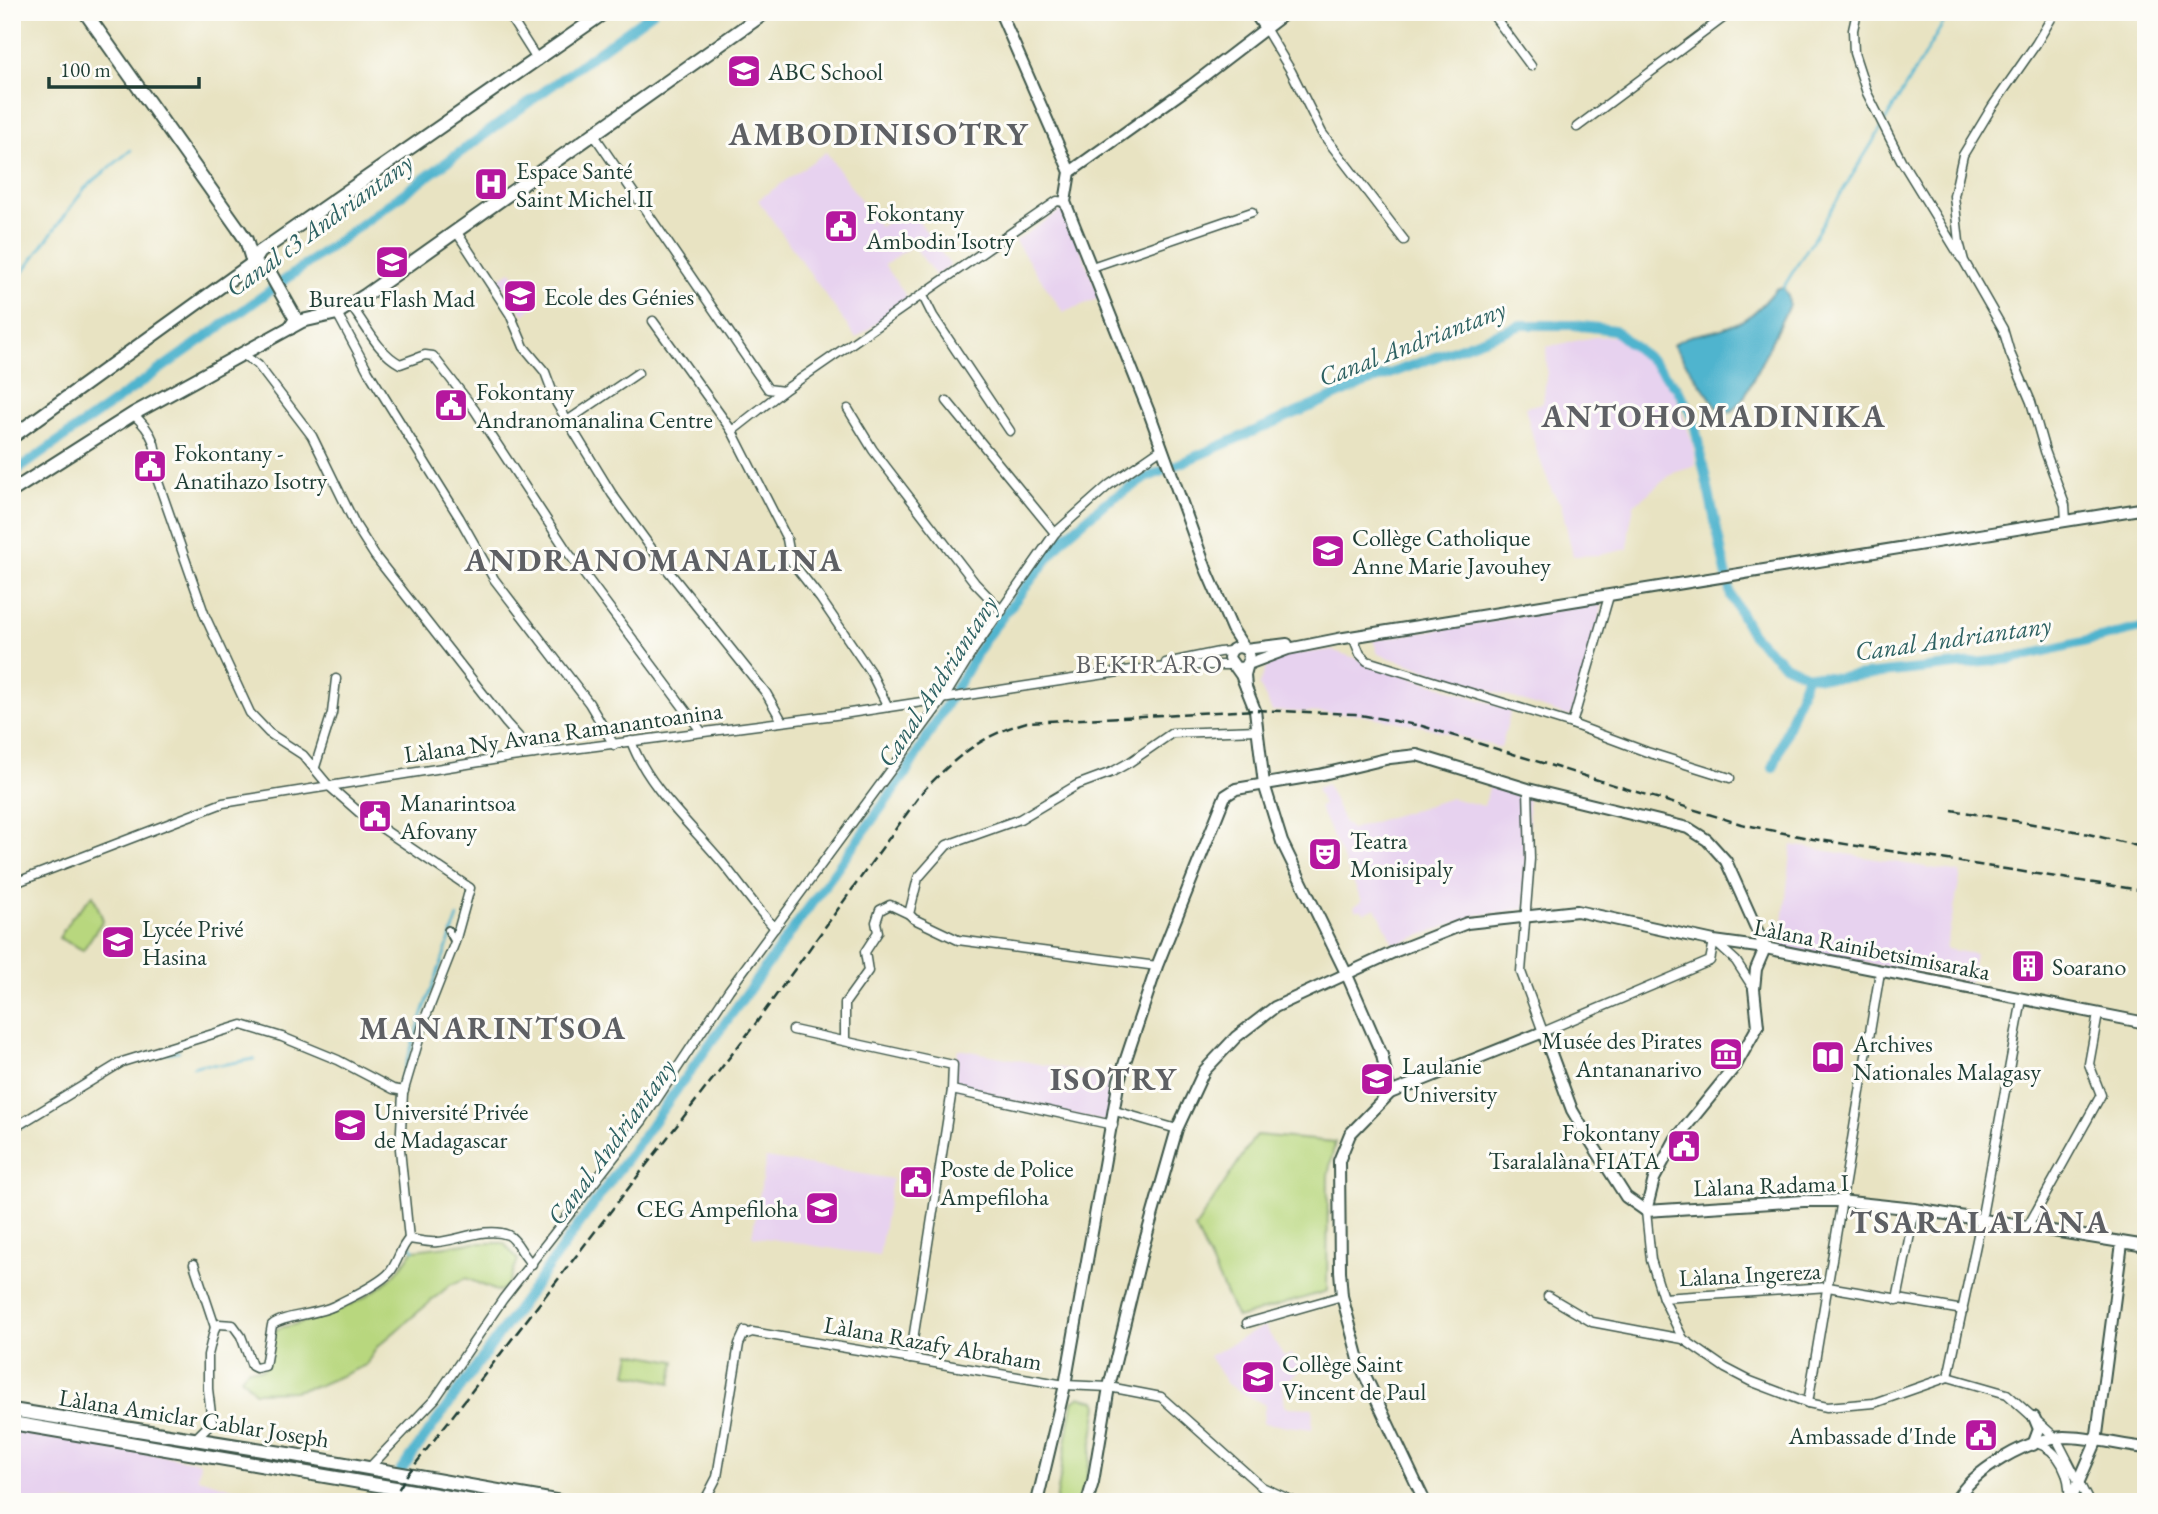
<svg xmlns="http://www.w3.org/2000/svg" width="2158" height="1514" font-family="'EB Garamond',serif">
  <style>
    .built { fill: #e7d2ef }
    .green { fill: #b8d77e; stroke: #6c8a59; stroke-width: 2 }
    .water { fill: #4fb4ce; stroke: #377881; stroke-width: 2 }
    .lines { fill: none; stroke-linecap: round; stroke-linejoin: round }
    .stream { stroke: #4fb4ce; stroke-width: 2.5 }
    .canal { stroke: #4fb4ce; stroke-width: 10 }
    .pedestrian-casing { stroke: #3d5649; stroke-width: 10 }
    .minor-casing { stroke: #3d5649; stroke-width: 11 }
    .tertiary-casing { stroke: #3d5649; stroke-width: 14 }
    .secondary-casing { stroke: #3d5649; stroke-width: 16 }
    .pedestrian { stroke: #fff; stroke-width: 6 }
    .minor { stroke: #fff; stroke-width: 8 }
    .tertiary { stroke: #fff; stroke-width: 10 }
    .secondary { stroke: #fff; stroke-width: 12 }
    .rail { stroke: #1f3d34; stroke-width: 2.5; stroke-dasharray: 10 5; stroke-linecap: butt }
    .labels { text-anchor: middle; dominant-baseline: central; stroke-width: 6; stroke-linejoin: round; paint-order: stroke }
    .poi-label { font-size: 24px; fill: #1f3d34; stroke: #fdfcf7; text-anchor: start }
    .street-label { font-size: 24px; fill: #1f3d34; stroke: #fdfcf7 }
    .water-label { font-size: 26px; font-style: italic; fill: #2d6162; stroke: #fdfcf7 }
    .neighbourhood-label { font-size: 26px; letter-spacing: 2px; fill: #5e6064; stroke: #fdfcf7 }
    .district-label { font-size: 32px; font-weight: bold; letter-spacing: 2px; fill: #5e6064; stroke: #fdfcf7 }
  </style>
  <rect width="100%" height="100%" fill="#fdfcf7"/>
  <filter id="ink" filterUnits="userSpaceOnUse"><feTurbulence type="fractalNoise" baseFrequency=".0143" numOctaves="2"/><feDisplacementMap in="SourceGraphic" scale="14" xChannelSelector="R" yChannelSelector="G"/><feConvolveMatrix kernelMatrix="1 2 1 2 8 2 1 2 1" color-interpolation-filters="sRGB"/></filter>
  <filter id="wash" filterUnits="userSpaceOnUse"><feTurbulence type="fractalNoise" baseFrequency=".00686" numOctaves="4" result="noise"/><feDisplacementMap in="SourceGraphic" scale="28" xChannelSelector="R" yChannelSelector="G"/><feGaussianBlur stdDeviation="1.57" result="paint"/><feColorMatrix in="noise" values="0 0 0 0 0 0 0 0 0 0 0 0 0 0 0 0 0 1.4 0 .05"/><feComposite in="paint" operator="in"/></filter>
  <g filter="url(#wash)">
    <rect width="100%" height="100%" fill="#e8e3c2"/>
    <g class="built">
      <polygon points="826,152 880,227 909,207 950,265 936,276 913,245 885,265 909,300 856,338 758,200"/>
      <polygon points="1065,208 1100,298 1063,312 1015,241"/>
      <polygon points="511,271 526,287 536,305 524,314 498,280"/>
      <polygon points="1615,336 1639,352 1653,366 1675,394 1692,441 1696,466 1673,473 1634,505 1629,531 1628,549 1599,555 1573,556 1561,504 1552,491 1536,449 1525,407 1543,403 1547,370 1546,347 1594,337"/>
      <polygon points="1601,602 1598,634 1571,717 1378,654 1373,640"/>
      <polygon points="1331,650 1511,710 1501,748 1422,726 1356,714 1272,711 1259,685 1266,668 1283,655"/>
      <polygon points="1327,784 1343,821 1351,829 1451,798 1484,806 1490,785 1527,791 1529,826 1525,909 1478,915 1394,945 1376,908 1365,913 1360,909 1356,911 1354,906 1362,901 1319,807 1323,805 1316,788"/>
      <polygon points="1792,845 1961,873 1946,949 1975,954 1970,982 1780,948"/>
      <polygon points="958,1049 1116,1078 1110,1123 953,1088"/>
      <polygon points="766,1158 892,1179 879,1256 752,1236"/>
      <polygon points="1264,1326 1284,1356 1292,1354 1300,1370 1283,1386 1285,1407 1313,1408 1312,1429 1263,1423 1265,1405 1227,1384 1209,1356"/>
      <polygon points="12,1429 200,1462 198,1478 279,1502 12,1502"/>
    </g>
    <g class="green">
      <polygon points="93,895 103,920 83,950 59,938 71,918"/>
      <polygon points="1256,1135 1335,1142 1328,1176 1327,1291 1237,1318 1195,1228"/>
      <path d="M 472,1243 L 504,1243 L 518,1260 L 508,1285 L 499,1292 L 466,1278 L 450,1285 L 377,1347 L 366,1365 L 320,1385 L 294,1391 L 255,1392 L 241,1377 L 248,1369 L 263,1369 L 269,1360 L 276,1329 C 316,1320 358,1307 390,1279 C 399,1271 406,1259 414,1250 Z"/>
      <polygon points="631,1353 675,1361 671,1383 627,1374"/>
      <polygon points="1080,1397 1096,1401 1098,1405 1083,1502 1056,1502 1073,1402"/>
    </g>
    <path class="water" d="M 1777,288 L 1783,288 L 1788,295 L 1789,305 L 1745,396 L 1732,411 L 1725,413 L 1719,410 L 1673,345 C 1686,334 1698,335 1714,331 C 1747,322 1756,313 1777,288 Z"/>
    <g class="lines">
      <g class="stream">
        <polyline points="1885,121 1950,12"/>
        <polyline points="12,287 85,188 131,150"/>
        <polyline points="1783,288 1882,127"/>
        <polyline points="161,1054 179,1051"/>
        <polyline points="193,1067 203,1064 221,1065 254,1059"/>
        <polyline points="23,1127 71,1098"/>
        <polyline points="397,1128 400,1081 425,1007 458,917"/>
        <polyline points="408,1242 414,1250"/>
      </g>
      <g class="canal">
        <polyline points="12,474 227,322 653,12"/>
        <polyline points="1773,768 1807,675"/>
        <polyline points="378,1502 904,776 985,639 1064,538 1105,503 1146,478 1365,383 1521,325 1574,325 1614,330 1653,362 1676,387 1692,413 1731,596 1753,636 1785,665 1807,675 1836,678 2011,659 2146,627"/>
      </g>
    </g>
  </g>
  <g filter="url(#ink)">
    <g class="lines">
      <g class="pedestrian-casing">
        <polyline id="pedestrian" points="448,930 455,942"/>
      </g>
      <g class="minor-casing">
        <g id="minor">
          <polyline points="507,12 538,61"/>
          <polyline points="1491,12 1531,66"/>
          <polyline points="1857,12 1853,30 1854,53 1867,93 1901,160 1961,258"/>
          <polyline points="2055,12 2036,44 1992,107 1963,155 1954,196 1959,242 1964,261 2003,329 2010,353 2031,402 2045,451 2065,505 2066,520"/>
          <polyline points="1265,28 1291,71 1322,133 1404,240"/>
          <polyline points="1577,127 1731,12"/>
          <polyline points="594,135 768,389 783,391 1057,201 1065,202"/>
          <polyline points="456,231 510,314 524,347 545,372 557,404 612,494 662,563 766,693 782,721"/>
          <polyline points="1092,267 1252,212"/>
          <polyline points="923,296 933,316 1010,431"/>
          <path d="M 350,305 C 366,324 376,351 400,364 L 425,355 L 433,356 L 474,409 L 567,551 L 701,731"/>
          <polyline points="337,313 368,371 459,517 494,579 589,703 614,745"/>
          <polyline points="653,321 732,431 787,539 791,561 820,598 871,673 888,707"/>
          <polyline points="242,354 258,365 312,436 356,526 375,556 506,723 534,754"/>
          <polyline points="947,401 1055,533"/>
          <polyline points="848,409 873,450 975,583 1002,611"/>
          <path d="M 133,414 C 153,432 159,447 155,473 L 205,616 L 250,713 L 269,733 L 303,755 L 328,785 L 361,814 L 470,888 L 455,942 L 426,1016 L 403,1093 L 400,1149 L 409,1239"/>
          <polyline points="567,421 638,373"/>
          <polyline points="732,431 783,391"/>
          <polyline points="1353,637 1360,654 1367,661 1572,724 1609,596"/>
          <polyline points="1166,663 1219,652 1231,651"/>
          <polyline points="1572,724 1647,752 1730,778"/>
          <path d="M 631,741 C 647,786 691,825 721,861 C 740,884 755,907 775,928"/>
          <polyline points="315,767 332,713 336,679"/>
          <polyline points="1528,789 1530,859 1521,972 1543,1032 1710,961 1714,941 1736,961 1754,989"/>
          <polyline points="12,884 223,803 511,757 843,714 1132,670 1193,665 1232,665"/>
          <polyline points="1157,966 958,940 914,919 909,914 918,878 947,845 1020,819 1077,785 1112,772 1130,762 1172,733 1258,730"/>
          <polyline points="793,1030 953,1065 952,1090 910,1359"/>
          <polyline points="845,1041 845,1003 868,971 865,952 878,932 876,922 880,910 890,905 909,914"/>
          <polyline points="952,1090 1113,1125"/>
          <polyline points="1115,1111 1177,1129"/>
          <polyline points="12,1129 122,1062 242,1025 282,1037 338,1060 393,1089 404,1091"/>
          <polyline points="1646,1211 1651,1260 1663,1298 1683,1339 1725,1368 1750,1381 1808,1403 1827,1407 1874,1403 1948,1377 2007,1394 2056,1438 2089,1502"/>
          <polyline points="2027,1228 2101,1095 2089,1064 2098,1014"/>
          <path d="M 409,1239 C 418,1240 428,1243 437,1242 C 457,1241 487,1226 508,1235 C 517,1239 523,1257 532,1264"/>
          <polyline points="194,1264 215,1327 208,1355 208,1389 212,1422 195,1439"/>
          <polyline points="1548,1296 1592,1322 1683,1339"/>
          <polyline points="1663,1298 1828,1287 1963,1310"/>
          <polyline points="1897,1300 1915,1209"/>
          <polyline points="1247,1323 1342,1296"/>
          <path d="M 215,1327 L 219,1324 L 233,1325 L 241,1336 L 252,1366 L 256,1368 L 265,1366 L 272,1325 C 284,1315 316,1315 334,1306 C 349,1298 380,1284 390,1272 C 398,1262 400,1248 409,1239"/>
          <polyline points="1948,1377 1981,1221 2022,999"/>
          <polyline points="1808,1403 1880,972"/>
          <path d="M 2036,1443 C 2060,1450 2071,1475 2069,1499"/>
          <polyline points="369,1468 435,1399 503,1299 643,1120 729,990 944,698 974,649 1055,533 1109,485 1161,449"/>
          <polyline points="704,1502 717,1477 739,1344 745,1331 747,1334 752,1332 1065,1385 1109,1387 1161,1397 1262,1487 1295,1502"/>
        </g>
      </g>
      <g class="tertiary-casing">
        <g id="tertiary">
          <polyline points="1000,12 1070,172 1065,202 1149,412 1206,569 1232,629 1245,649 1287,644"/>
          <polyline points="1254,12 1265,28"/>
          <polyline points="1070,172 1192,85 1287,12"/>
          <path d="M 1232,665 C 1239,670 1246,668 1249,661 L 1248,651 C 1240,644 1230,647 1229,658 L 1241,675 L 1255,710 L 1264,784 L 1282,842 L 1347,975 L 1382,1055 L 1390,1093"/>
          <polyline points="1246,687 1245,675 1248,664 1288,649 1338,639 2146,508"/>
          <polyline points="1646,1211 1804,1201 1840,1201 1915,1209 2146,1246"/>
          <polyline points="2033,1445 2039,1429 2034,1417"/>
          <polyline points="1037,1502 1065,1385 1119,1080 1157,966 1225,796 1236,789 1319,775 1390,758 1417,755 1528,789 1688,828 1707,840 1726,861 1765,948 1756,969 1754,989 1758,1026 1736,1065 1675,1140 1654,1179 1646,1211"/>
          <polyline points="1087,1502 1093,1482 1109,1387 1143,1248 1177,1129 1204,1071 1236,1037 1275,1007 1396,951 1467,923 1577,911 1714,941 1765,948 2146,1023"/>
          <polyline points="1425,1502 1361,1367 1342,1296 1340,1271 1339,1161 1350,1134 1390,1093 1543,1032 1572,1110 1586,1134 1626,1197 1646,1211"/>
          <path d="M 1955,1502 C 1972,1471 2028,1438 2064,1437 C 2091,1437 2119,1445 2146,1448"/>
          <polyline points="2070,1502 2096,1442 2122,1243"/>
        </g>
      </g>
      <g class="secondary-casing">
        <g id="secondary">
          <polyline points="85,12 238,228 246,240 253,263 270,273 296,319 290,328"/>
          <polyline points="12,437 253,263 260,252 605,12"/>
          <polyline points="12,491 133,414 242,354 302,321 337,313 366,295 766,12"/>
          <polyline points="12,1410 294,1455 561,1502"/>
          <polyline points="12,1423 478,1502"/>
        </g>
      </g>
      <use href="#pedestrian" class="pedestrian"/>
      <use href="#minor" class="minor"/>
      <use href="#tertiary" class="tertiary"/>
      <use href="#secondary" class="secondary"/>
      <g class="rail">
        <polyline points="1952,810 2080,832 2146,848"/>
        <path d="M 391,1502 L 407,1475 L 756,1023 L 923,791 C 956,757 980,736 1027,722 L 1255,710 L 1355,714 L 1422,726 L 1741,824 L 1813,839 L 2146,891"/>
      </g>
    </g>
  </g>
  <defs>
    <g id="school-square" transform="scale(1.75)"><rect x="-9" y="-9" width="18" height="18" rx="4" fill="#b5179e" stroke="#fdfcf7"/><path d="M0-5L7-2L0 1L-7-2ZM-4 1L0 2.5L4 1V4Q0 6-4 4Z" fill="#fff"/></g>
    <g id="hospital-square" transform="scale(1.75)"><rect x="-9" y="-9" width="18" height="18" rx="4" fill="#b5179e" stroke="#fdfcf7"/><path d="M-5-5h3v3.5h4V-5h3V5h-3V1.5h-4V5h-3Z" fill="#fff"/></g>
    <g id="civic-square" transform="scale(1.75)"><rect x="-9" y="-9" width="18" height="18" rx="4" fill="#b5179e" stroke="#fdfcf7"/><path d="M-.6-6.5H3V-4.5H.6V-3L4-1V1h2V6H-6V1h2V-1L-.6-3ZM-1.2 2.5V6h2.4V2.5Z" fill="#fff"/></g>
    <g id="theatre-square" transform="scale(1.75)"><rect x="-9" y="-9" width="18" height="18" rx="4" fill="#b5179e" stroke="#fdfcf7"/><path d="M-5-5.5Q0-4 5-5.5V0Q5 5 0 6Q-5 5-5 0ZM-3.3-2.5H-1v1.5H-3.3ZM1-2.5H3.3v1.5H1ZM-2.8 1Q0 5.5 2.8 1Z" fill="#fff"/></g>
    <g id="building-square" transform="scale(1.75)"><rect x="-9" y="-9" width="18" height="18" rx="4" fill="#b5179e" stroke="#fdfcf7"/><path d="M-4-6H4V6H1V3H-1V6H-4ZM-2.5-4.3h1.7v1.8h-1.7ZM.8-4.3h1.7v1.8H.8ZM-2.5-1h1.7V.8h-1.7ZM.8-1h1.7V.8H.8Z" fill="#fff"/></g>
    <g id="museum-square" transform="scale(1.75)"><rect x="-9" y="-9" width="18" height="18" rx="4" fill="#b5179e" stroke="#fdfcf7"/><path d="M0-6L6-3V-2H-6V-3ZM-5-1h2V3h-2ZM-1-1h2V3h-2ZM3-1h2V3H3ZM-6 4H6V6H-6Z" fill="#fff"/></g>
    <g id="library-square" transform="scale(1.75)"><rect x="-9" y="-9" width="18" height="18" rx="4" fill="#b5179e" stroke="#fdfcf7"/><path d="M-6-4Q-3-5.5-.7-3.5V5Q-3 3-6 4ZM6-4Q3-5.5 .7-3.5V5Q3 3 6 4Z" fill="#fff"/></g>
    <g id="university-square" transform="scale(1.75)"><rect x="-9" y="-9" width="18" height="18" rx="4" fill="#b5179e" stroke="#fdfcf7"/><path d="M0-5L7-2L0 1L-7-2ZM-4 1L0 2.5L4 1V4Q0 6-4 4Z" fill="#fff"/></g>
  </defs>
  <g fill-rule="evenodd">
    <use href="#school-square" x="744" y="71"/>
    <use href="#hospital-square" x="491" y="184"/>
    <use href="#civic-square" x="841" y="226"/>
    <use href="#school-square" x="392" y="262"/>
    <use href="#school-square" x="520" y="296"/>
    <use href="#civic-square" x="451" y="405"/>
    <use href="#civic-square" x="150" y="466"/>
    <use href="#school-square" x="1328" y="551"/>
    <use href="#civic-square" x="375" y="816"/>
    <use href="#theatre-square" x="1325" y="854"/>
    <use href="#school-square" x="118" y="942"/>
    <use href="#building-square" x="2028" y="966"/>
    <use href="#museum-square" x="1726" y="1054"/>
    <use href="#library-square" x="1828" y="1057"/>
    <use href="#university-square" x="1377" y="1079"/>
    <use href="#university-square" x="350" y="1125"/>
    <use href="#civic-square" x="1684" y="1146"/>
    <use href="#civic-square" x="916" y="1182"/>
    <use href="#school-square" x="822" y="1208"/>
    <use href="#school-square" x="1258" y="1377"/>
    <use href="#civic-square" x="1981" y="1435"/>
  </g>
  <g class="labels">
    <g class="poi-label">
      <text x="768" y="71">ABC School</text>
      <text x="516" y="170">Espace Santé<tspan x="516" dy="28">Saint Michel II</tspan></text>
      <text x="866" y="212">Fokontany<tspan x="866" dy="28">Ambodin'Isotry</tspan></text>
      <text x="544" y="296">Ecole des Génies</text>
      <text x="392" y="298" text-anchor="middle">Bureau Flash Mad</text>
      <text x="476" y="391">Fokontany<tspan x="476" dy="28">Andranomanalina Centre</tspan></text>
      <text x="174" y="452">Fokontany -<tspan x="174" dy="28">Anatihazo Isotry</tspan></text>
      <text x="1352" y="537">Collège Catholique<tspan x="1352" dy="28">Anne Marie Javouhey</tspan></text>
      <text x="400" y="802">Manarintsoa<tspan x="400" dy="28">Afovany</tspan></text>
      <text x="1350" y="840">Teatra<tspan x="1350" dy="28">Monisipaly</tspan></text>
      <text x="142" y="928">Lycée Privé<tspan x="142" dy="28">Hasina</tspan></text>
      <text x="2052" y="966">Soarano</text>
      <text x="1702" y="1040" text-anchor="end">Musée des Pirates<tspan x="1702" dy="28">Antananarivo</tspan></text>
      <text x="1853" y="1043">Archives<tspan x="1853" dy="28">Nationales Malagasy</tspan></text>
      <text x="1402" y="1065">Laulanie<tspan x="1402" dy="28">University</tspan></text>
      <text x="374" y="1111">Université Privée<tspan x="374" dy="28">de Madagascar</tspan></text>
      <text x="1660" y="1132" text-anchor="end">Fokontany<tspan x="1660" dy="28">Tsaralalàna FIATA</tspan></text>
      <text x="940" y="1168">Poste de Police<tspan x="940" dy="28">Ampefiloha</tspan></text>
      <text x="798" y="1208" text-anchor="end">CEG Ampefiloha</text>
      <text x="1282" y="1363">Collège Saint<tspan x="1282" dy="28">Vincent de Paul</tspan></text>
      <text x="1956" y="1435" text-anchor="end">Ambassade d'Inde</text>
    </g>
    <g class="street-label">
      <text transform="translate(563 732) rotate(-8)">Làlana Ny Avana Ramanantoanina</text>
      <text transform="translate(1872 949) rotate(11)">Làlana Rainibetsimisaraka</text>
      <text transform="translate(1771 1185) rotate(-2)">Làlana Radama I</text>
      <text transform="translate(1750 1274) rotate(-3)">Làlana Ingereza</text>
      <text transform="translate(933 1343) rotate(10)">Làlana Razafy Abraham</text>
      <text transform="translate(194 1418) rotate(9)">Làlana Amiclar Cablar Joseph</text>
    </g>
    <g class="water-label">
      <text transform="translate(319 225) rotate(-36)">Canal c3 Andriantany</text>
      <text transform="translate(1412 343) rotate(-21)">Canal Andriantany</text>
      <text transform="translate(1953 638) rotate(-8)">Canal Andriantany</text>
      <text transform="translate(937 681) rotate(-57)">Canal Andriantany</text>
      <text transform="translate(611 1142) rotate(-54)">Canal Andriantany</text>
    </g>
    <g class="neighbourhood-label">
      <text x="1150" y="664">BEKIRARO</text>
    </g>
    <g class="district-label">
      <text x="879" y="134">AMBODINISOTRY</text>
      <text x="1714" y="416">ANTOHOMADINIKA</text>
      <text x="654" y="560">ANDRANOMANALINA</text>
      <text x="493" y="1028">MANARINTSOA</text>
      <text x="1114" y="1079">ISOTRY</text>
      <text x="1980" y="1222">TSARALALÀNA</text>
    </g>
  </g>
  <rect width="2158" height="1514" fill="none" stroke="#fdfcf7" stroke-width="42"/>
  <path d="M49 77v10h150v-10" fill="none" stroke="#1f3d34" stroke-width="3.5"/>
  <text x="60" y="77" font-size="21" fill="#1f3d34" stroke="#fdfcf7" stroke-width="5" paint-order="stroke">100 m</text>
</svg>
